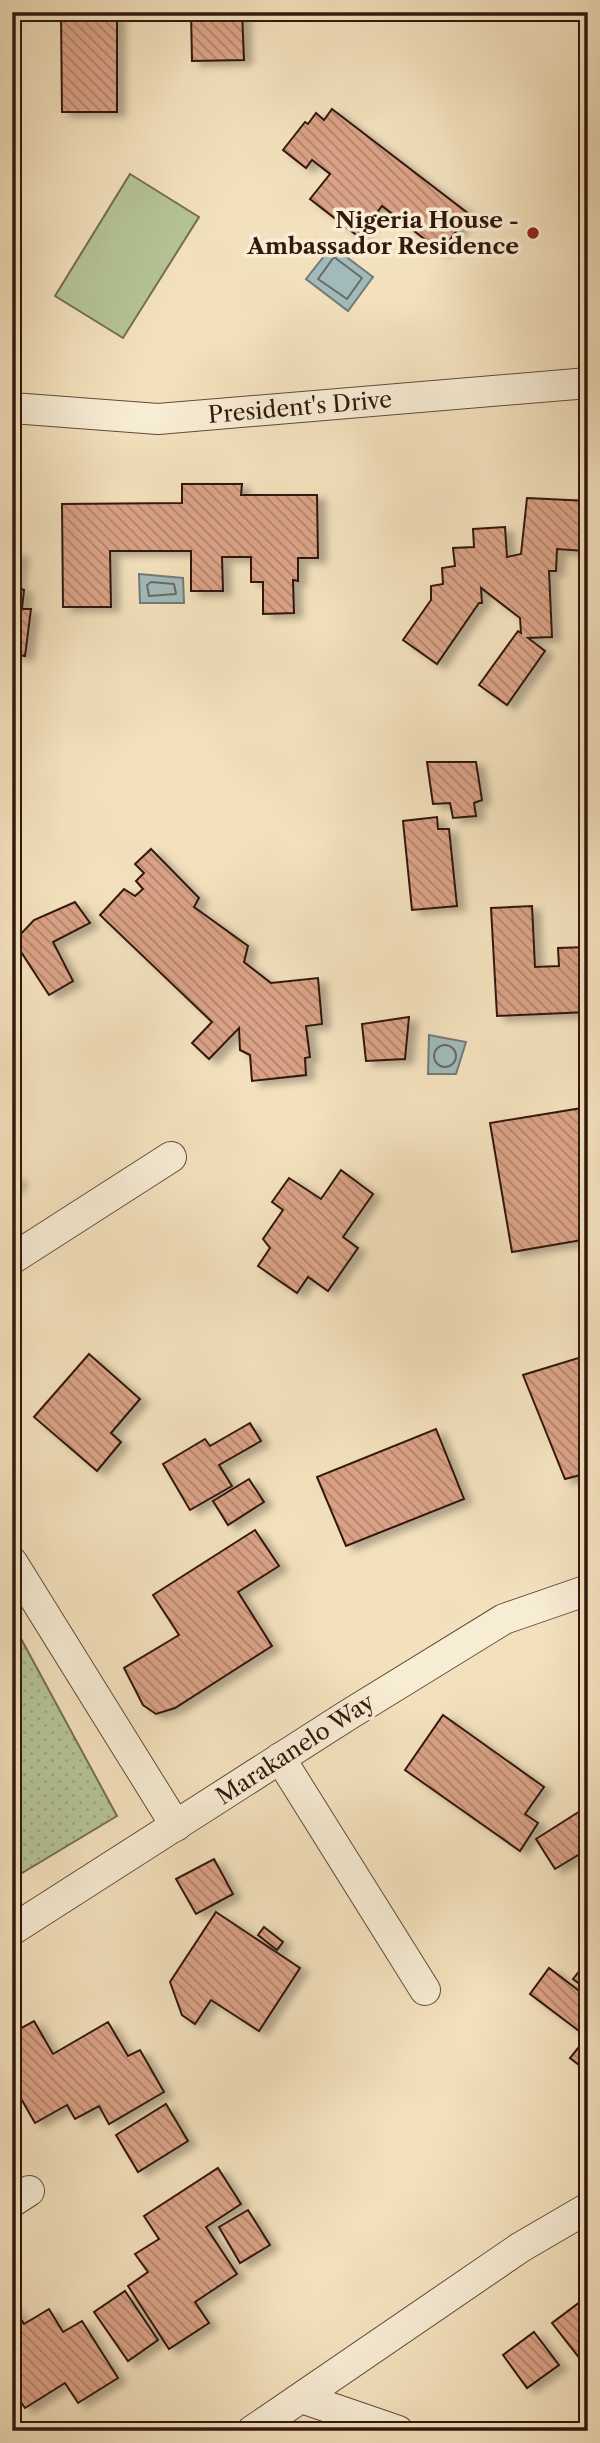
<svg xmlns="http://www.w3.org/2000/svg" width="600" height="2443" font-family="'Libre Caslon Text',serif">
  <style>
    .grass { fill: url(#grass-dots); stroke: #746e52; stroke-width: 2 }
    .pitch { fill: #b5c496; stroke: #746e52; stroke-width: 2 }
    .water { fill: #a1bbbc; stroke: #757a76; stroke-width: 2 }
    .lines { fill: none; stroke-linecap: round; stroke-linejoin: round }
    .shore { stroke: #6a6a65; stroke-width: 2 }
    .building { fill: url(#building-back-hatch); stroke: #33180e; stroke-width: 2; filter: url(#shadow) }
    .minor-casing { stroke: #634a3a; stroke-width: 32 }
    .minor { stroke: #f7ecd4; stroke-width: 30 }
    .poi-dot { fill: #8f2418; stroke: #f7ecd4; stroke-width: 2.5 }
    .labels { text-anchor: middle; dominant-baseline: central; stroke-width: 7; stroke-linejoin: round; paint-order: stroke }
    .poi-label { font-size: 23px; font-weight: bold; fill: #33180e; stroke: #f7ecd4; text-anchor: end }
    .street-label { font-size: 23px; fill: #33180e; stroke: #f7ecd4 }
  </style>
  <defs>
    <pattern id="grass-dots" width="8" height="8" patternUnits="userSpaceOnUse" patternTransform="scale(1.75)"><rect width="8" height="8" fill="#b5c496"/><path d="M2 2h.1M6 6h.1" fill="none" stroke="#9ca880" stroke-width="1.8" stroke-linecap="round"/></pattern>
    <pattern id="building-back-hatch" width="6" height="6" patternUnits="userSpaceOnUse" patternTransform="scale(1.75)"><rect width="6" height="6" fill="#daa286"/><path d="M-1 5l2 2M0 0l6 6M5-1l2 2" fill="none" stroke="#b1836c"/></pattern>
    <filter id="shadow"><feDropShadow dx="8" dy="4.5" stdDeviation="3.5" flood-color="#0004"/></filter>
  </defs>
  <rect width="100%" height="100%" fill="#f3e1bd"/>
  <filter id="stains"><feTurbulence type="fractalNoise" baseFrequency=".00286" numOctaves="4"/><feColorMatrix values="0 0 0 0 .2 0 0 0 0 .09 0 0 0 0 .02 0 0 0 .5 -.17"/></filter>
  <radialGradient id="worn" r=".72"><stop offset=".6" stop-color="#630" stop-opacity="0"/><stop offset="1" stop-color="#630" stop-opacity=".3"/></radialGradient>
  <polygon class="grass" points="12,1622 117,1816 12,1879"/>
  <polygon class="pitch" points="130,174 199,217 123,338 55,296"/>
  <g class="water">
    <polygon points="332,246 373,277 348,311 306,279"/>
    <polygon points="139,574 183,578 184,603 140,603"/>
    <polygon points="429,1035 466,1042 456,1074 428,1074"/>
  </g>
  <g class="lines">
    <g class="shore">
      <polygon points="334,257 362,278 347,299 318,279"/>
      <polygon points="151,582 174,584 176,594 149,596 147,585"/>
      <circle cx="445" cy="1056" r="11"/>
    </g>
  </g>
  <g class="building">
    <polygon points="191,12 242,12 244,60 192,61"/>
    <polygon points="61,14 117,14 117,112 62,112"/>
    <polygon points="332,109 469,214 441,252 382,206 359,237 310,199 330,174 312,160 306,168 283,150 305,122 308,124 316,113 324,120"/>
    <polygon points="182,484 242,484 241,495 317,495 318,558 298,558 298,581 293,580 294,613 263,614 263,582 251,582 251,557 222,557 223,591 191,591 191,551 110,551 111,607 63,607 62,504 182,503"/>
    <polygon points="527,498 588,501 585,551 557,549 556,571 549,571 552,637 528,638 545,651 507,705 479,685 518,631 521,633 520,618 481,588 482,603 479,603 437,664 403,640 431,600 431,586 443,584 442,568 455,566 453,548 474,547 473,529 505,527 507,557 521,554"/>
    <polygon points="12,551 20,553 16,587 24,590 22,609 31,609 25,656 12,654"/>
    <polygon points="427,762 476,762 482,800 474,803 476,816 453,818 450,803 433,804"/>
    <polygon points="437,817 438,829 449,829 457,906 412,910 403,821"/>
    <polygon points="151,849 199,898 194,907 248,946 244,962 271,983 318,978 322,1024 306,1026 310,1057 305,1058 306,1075 252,1081 250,1055 240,1050 239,1028 209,1059 192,1043 212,1022 100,915 124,889 135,896 143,889 136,881 144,873 135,864"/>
    <polygon points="75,902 90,923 53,942 73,981 49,995 14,941 34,920"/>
    <polygon points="532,906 535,967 559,966 558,948 588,947 588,1012 497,1016 491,908"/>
    <polygon points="409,1017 405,1059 366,1061 362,1024"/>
    <polygon points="588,1107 588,1239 512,1252 490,1123"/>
    <polygon points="341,1170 373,1194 343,1237 358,1248 328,1291 308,1277 297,1293 258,1266 270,1248 263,1239 283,1210 272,1202 289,1178 321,1199"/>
    <polygon points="12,1175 19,1180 12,1190"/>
    <polygon points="89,1354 140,1399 111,1433 121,1442 97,1471 34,1417"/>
    <polygon points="588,1355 588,1473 565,1479 523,1375"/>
    <polygon points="250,1423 261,1441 219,1465 232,1486 190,1510 163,1464 205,1439 210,1446"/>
    <polygon points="436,1429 464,1499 346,1546 317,1477"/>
    <polygon points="249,1479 264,1502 228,1525 213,1501"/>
    <polygon points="255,1530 279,1566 238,1592 272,1646 175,1708 156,1714 143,1705 124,1668 179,1635 153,1595"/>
    <polygon points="443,1715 544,1787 525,1814 538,1823 520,1851 405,1770"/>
    <polygon points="588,1806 588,1849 555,1869 536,1839"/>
    <polygon points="214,1859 233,1894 196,1914 176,1879"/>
    <polygon points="216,1912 300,1968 259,2031 211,2000 195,2024 182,2015 170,1982"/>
    <polygon points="264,1927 283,1942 277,1950 258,1935"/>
    <polygon points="588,1960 588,2072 570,2058 587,2037 530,1994 549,1968 582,1993 585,1988 573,1979"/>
    <polygon points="34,2021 53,2054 108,2022 128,2056 140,2050 164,2092 109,2124 99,2106 75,2119 67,2105 35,2123 12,2083 12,2033"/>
    <polygon points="166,2104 188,2141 138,2172 116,2135"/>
    <polygon points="218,2168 241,2204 206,2227 237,2274 195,2302 209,2323 169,2349 128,2286 148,2272 135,2254 159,2239 144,2216"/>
    <polygon points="248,2210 270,2245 240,2263 219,2227"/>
    <polygon points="125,2291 158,2340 128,2361 94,2312"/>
    <polygon points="584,2299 588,2304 588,2369 552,2323"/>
    <polygon points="12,2305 24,2324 49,2309 63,2332 82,2321 118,2378 78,2403 65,2383 25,2408 12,2389"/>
    <polygon points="534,2332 559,2365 527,2388 503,2355"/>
  </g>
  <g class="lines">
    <g class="minor-casing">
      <g id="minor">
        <polyline points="12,408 158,419 588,383"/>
        <polyline points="12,1259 171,1157"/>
        <polyline points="12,1562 176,1826"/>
        <polyline points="280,1758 425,1990"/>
        <polyline points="12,1930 348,1715 504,1619 588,1590"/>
        <polyline points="12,2202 29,2191"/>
        <polyline points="302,2398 398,2431"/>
        <polyline points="252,2431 521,2247 588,2208"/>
      </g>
    </g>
    <use href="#minor" class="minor"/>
  </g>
  <circle class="poi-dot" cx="533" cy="233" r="7"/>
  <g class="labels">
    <g class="poi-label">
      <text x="519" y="220">Nigeria House -<tspan x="519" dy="26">Ambassador Residence</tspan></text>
    </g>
    <g class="street-label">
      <text transform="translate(300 407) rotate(-5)">President's Drive</text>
      <text transform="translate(295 1749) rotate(-33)">Marakanelo Way</text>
    </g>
  </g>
  <rect width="600" height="2443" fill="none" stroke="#f3e1bd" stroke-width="42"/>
  <rect x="14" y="14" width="572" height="2415" fill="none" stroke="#33180e" stroke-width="3.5"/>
  <rect x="21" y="21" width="558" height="2401" fill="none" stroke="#33180e" stroke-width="2"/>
  <rect width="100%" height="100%" filter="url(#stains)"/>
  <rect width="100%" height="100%" fill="url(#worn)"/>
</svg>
